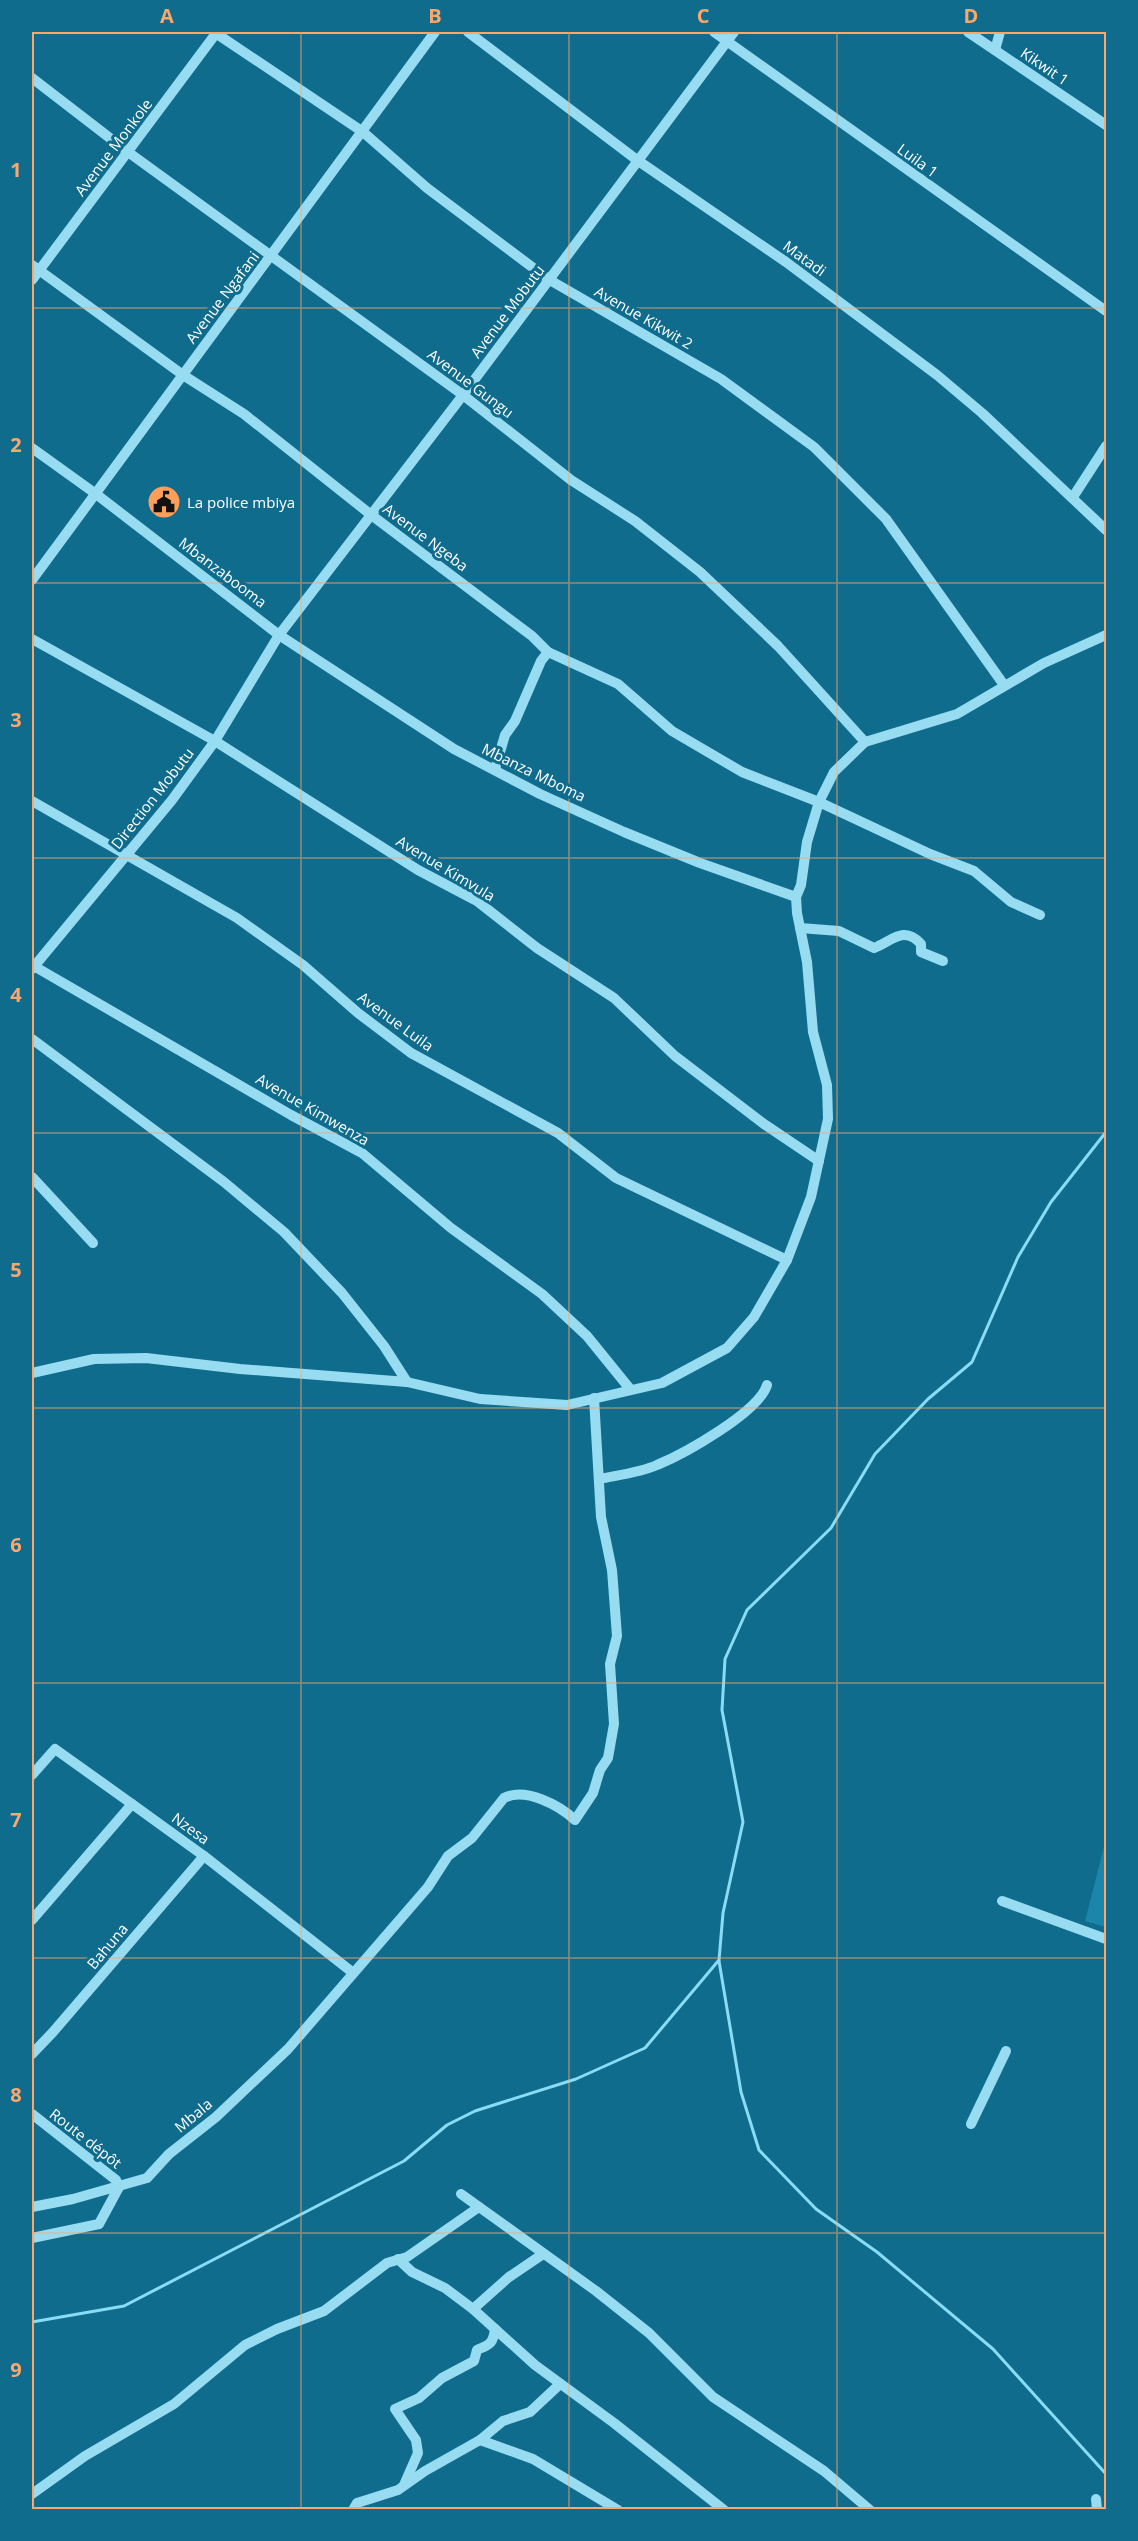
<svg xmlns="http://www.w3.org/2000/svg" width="1138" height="2541" font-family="'Open Sans',sans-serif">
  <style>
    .green { fill: #1b86a9 }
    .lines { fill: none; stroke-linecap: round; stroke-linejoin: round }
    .stream { stroke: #89dcf6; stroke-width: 3 }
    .minor { stroke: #98dcf2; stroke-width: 10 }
    .grid { fill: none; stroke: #ffa76a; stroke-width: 1.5; stroke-opacity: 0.55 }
    .labels { text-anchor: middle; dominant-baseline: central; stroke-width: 6; stroke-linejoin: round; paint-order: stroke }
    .street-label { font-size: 15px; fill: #fff; stroke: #106c8d }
    .poi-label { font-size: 15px; fill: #fff; stroke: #106c8d; text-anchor: start }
    .neatline { fill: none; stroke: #ffa76a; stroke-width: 2 }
    .grid-label { font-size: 20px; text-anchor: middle; font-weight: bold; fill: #ffa76a }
  </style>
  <rect width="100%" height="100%" fill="#106c8d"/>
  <polygon class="green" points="1105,1843 1106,1844 1106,1927 1085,1921"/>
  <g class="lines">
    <g class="stream">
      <polyline points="719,1961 741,2092 759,2150 816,2209 877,2252 993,2349 1106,2474"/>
      <polyline points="32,2322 124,2306 404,2161 447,2125 475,2111 576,2079 645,2048 719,1960 723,1913 743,1822 722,1710 725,1659 747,1610 831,1528 875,1454 928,1399 972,1362 1018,1257 1051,1202 1106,1132"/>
    </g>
    <g class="minor">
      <polyline points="214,32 363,132 427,188 548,279 721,379 814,447 886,519 1004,685"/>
      <polyline points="468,32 637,160 786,262 937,375 982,413 1106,530"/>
      <polyline points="714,32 1106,311"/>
      <polyline points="968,32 1106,125"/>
      <polyline points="995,50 1000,32"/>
      <polyline points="32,78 128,152 463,395 571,480 635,521 700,572 778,646 865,742"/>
      <polyline points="32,265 183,375 244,414 370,514 532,636 548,652 618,684 672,731 742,772 819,802 930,854 974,871 1011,902 1040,915"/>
      <polyline points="32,280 217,32"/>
      <polyline points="32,448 96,494 279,635 454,749 540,794 624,832 700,863 796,897"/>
      <polyline points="1073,497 1106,446"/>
      <polyline points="32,580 435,32"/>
      <polyline points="32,639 215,741 418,870 477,901 537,948 614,998 675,1056 764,1124 819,1161"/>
      <polyline points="495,769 505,735 515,721 541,661 548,652"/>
      <polyline points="32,801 237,918 303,965 358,1013 411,1053 558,1133 616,1178 787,1260"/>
      <path d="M 800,928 L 839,931 L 874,948 C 892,941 904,925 921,944 L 921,952 L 943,961"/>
      <polyline points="32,965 291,1115 362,1153 451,1228 542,1294 587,1336 630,1389"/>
      <polyline points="32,969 172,800 215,741 279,635 463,395 734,32"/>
      <polyline points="32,1039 224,1182 284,1232 342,1293 384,1346 407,1382"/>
      <polyline points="32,1177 93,1243"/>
      <polyline points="32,1373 94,1359 146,1358 240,1369 407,1382 480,1399 567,1405 662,1383 727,1348 754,1317 787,1260 811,1197 828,1119 827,1085 813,1032 807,962 797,913 796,897 801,885 807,842 819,802 834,772 865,742 957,714 1044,663 1106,635"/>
      <path d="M 599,1479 C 618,1475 639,1473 657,1465 C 684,1454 759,1412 767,1385"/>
      <polyline points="32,1775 55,1749 132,1804"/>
      <polyline points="1002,1901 1106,1939"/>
      <polyline points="32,1920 132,1804 204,1856 352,1972"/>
      <polyline points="32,2054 53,2032 204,1856"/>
      <polyline points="32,2114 116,2180 119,2187"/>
      <polyline points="971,2124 1006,2051"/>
      <polyline points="461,2194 596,2291 649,2333 713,2397 824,2471 870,2510"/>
      <path d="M 32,2207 L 73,2199 L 147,2178 L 169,2154 L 216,2117 L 288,2049 L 428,1887 L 448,1856 L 472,1838 L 504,1798 C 525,1787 559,1805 575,1820 L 593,1793 L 600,1770 L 608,1758 L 614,1724 L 610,1664 L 617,1636 L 612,1570 L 601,1517 L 594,1398"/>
      <polyline points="32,2238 99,2224 119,2187"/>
      <polyline points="398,2259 412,2272 445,2288 473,2309 535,2365 614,2423 724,2510"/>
      <polyline points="473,2309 509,2277 543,2254"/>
      <polyline points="480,2440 533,2459 618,2510"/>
      <path d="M 404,2485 L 418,2453 L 416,2440 L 395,2409 L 419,2398 L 442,2378 L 474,2361 L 477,2350 C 490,2344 493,2344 495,2329"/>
      <polyline points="32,2494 85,2456 174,2404 245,2345 277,2329 324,2311 387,2263 407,2257 479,2207"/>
      <polyline points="1096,2499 1097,2510"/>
      <polyline points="353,2510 357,2503 398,2490 425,2471 480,2440 503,2421 530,2412 560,2384"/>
    </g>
  </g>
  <path class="grid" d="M 301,32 L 301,2510M 569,32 L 569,2510M 837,32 L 837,2510M 32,308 L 1106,308M 32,583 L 1106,583M 32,858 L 1106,858M 32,1133 L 1106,1133M 32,1408 L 1106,1408M 32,1683 L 1106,1683M 32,1958 L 1106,1958M 32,2233 L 1106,2233"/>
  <defs>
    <g id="civic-disc" transform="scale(1.725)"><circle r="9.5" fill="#ff9d59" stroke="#106c8d"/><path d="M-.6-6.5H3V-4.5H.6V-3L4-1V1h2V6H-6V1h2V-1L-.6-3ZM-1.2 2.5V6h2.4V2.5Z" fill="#111"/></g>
  </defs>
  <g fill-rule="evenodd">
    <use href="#civic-disc" x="164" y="502"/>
  </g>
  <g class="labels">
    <g class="street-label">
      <text transform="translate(1045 66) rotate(34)">Kikwit 1</text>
      <text transform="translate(113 147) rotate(-53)">Avenue Monkole</text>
      <text transform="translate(918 160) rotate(36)">Luila 1</text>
      <text transform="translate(805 258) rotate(36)">Matadi</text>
      <text transform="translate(222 297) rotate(-53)">Avenue Ngafani</text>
      <text transform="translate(507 311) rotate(-53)">Avenue Mobutu</text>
      <text transform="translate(644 317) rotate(30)">Avenue Kikwit 2</text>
      <text transform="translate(471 383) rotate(37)">Avenue Gungu</text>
      <text transform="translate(426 537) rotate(37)">Avenue Ngeba</text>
      <text transform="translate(223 572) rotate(37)">Mbanzabooma</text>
      <text transform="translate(534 772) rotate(26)">Mbanza Mboma</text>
      <text transform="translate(152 798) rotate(-52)">Direction Mobutu</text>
      <text transform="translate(446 868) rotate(31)">Avenue Kimvula</text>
      <text transform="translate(396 1021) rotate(36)">Avenue Luila</text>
      <text transform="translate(313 1109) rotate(30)">Avenue Kimwenza</text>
      <text transform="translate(191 1828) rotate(36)">Nzesa</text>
      <text transform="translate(107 1946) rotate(-50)">Bahuna</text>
      <text transform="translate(193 2115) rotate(-40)">Mbala</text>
      <text transform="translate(86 2138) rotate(38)">Route dépôt</text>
    </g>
    <g class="poi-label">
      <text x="187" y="502">La police mbiya</text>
    </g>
  </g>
  <rect width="1138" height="2541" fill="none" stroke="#106c8d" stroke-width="66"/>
  <rect x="33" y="33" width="1072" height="2475" class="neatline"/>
  <g class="grid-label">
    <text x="167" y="23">A</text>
    <text x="435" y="23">B</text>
    <text x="703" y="23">C</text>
    <text x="971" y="23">D</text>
    <text x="16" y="177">1</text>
    <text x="16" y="452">2</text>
    <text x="16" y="727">3</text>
    <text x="16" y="1002">4</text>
    <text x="16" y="1277">5</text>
    <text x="16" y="1552">6</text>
    <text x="16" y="1827">7</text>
    <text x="16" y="2102">8</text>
    <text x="16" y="2377">9</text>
  </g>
</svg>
